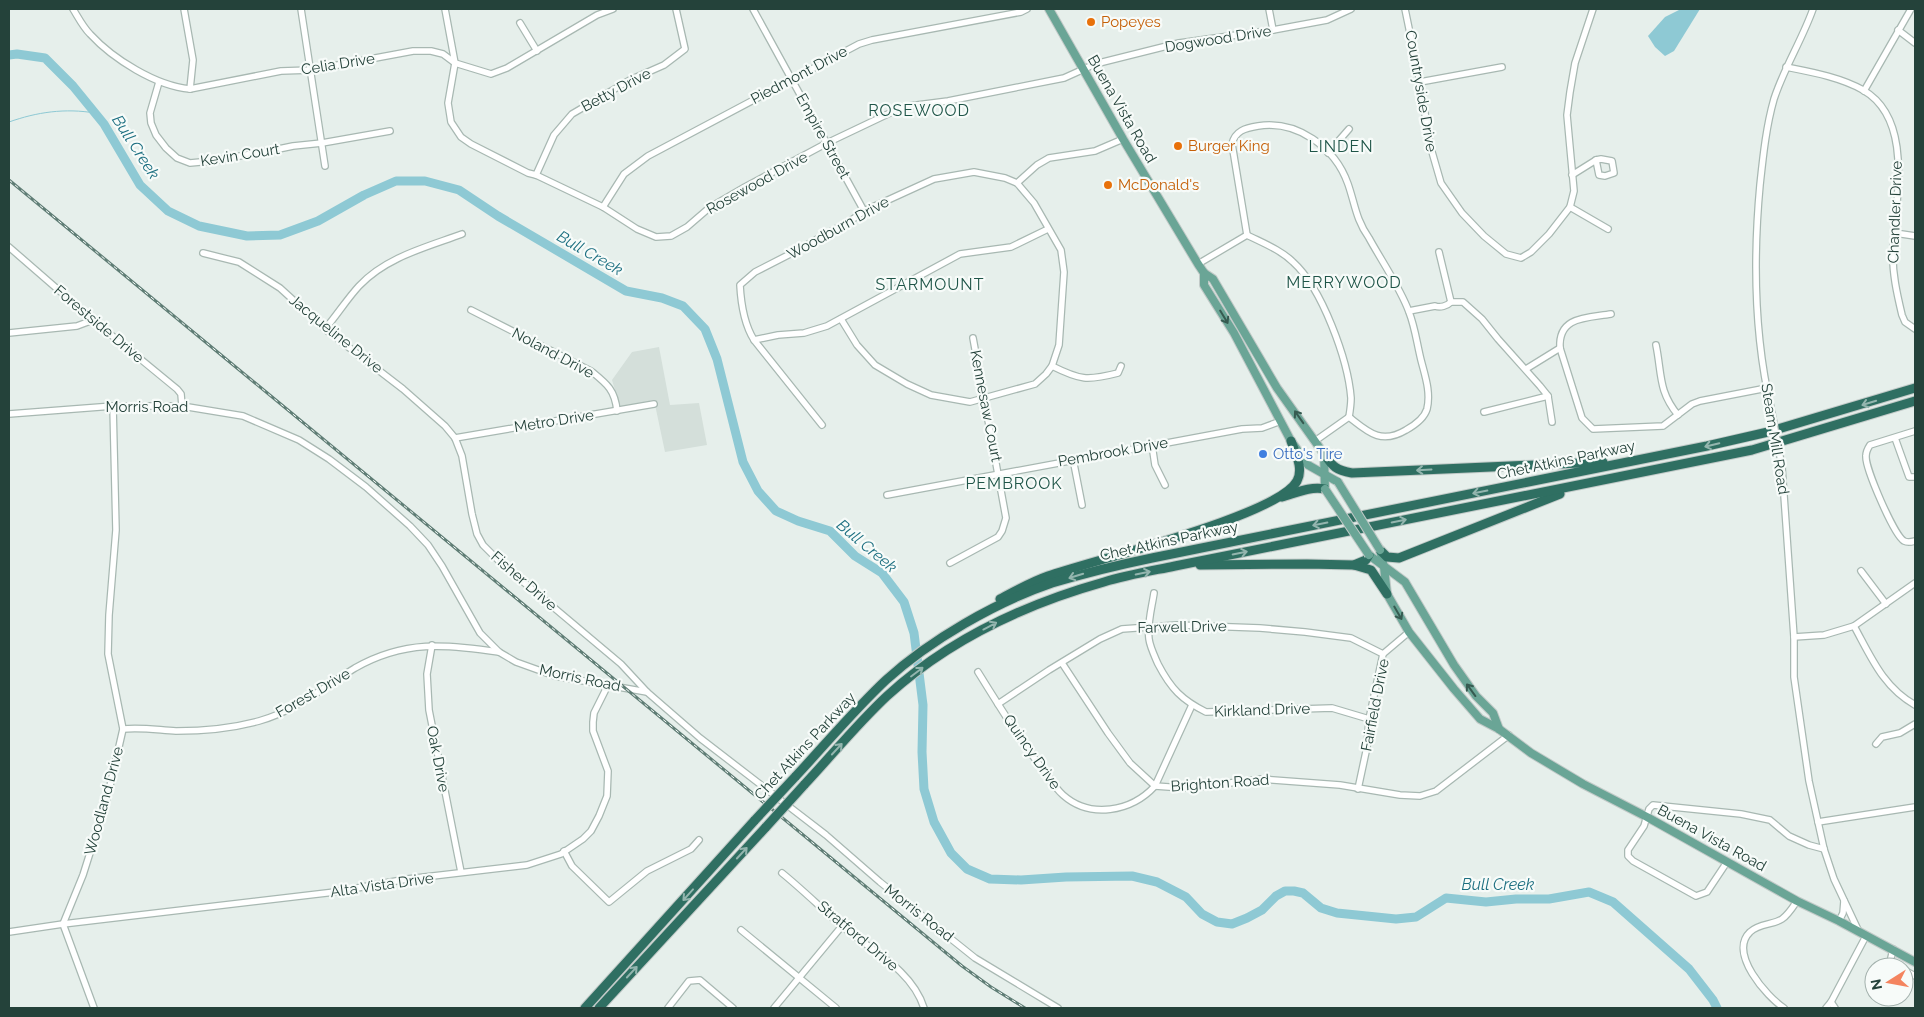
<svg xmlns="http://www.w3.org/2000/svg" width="1924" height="1017" font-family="Raleway,sans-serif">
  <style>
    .built { fill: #d4dfda }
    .water { fill: #8ec9d4 }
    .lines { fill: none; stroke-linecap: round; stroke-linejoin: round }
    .stream { stroke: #8ec9d4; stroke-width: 1 }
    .river { stroke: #8ec9d4; stroke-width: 9 }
    .minor-casing { stroke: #a8b8b2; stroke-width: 8 }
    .major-casing { stroke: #c2cac8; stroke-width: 10 }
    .highway-casing { stroke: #c2cac8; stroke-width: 11 }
    .minor { stroke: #fff; stroke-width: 5.5 }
    .major { stroke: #6aa596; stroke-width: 8 }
    .highway { stroke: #2f6f62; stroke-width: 9 }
    .rail-casing { stroke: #5f7d75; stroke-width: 3 }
    .rail { stroke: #f7fbf9; stroke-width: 1; stroke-dasharray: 4; stroke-linecap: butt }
    .minor-bridge-casing { stroke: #a8b8b2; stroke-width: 8; stroke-linecap: butt }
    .major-bridge-casing { stroke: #c2cac8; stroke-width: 10; stroke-linecap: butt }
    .highway-bridge-casing { stroke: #c2cac8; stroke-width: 11; stroke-linecap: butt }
    .minor-bridge { stroke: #fff; stroke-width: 5.5 }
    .major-bridge { stroke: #6aa596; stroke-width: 8 }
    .highway-bridge { stroke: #2f6f62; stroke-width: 9 }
    .oneway { stroke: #365b51 }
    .oneway2 { stroke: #93b5ae }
    .food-dot { fill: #e8710a; stroke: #f7fbf9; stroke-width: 2 }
    .shop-dot { fill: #3f7fe0; stroke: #f7fbf9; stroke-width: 2 }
    .labels { text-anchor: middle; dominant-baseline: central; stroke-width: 4.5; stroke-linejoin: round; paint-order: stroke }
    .food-label { font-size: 15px; fill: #c56008; stroke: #f7fbf9; text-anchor: start }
    .street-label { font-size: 15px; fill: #24423a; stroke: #f7fbf9 }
    .shop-label { font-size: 15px; fill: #366cbe; stroke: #f7fbf9; text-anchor: start }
    .neighbourhood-label { font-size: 16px; letter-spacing: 1px; fill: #1f5548; stroke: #f7fbf9 }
    .water-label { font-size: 16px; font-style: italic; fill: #1c6f80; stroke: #f7fbf9 }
  </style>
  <rect width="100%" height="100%" fill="#e6efeb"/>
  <polygon class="built" points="659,347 670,405 699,403 707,445 665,452 654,400 620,407 612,380 632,352"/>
  <polygon class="water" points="1681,9 1700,9 1674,51 1665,56 1655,47 1648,36 1665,17"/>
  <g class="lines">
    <path class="stream" d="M 9,122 C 37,112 65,108 95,113"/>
    <polyline class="river" points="9,55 17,54 45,58 73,86 104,124 140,185 168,211 199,226 247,236 280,235 318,221 364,195 396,181 425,181 459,190 498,216 626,291 662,298 683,306 705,329 717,359 743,462 758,491 776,511 798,521 830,531 855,556 882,573 904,602 914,633 923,705 922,752 924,789 934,822 951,853 967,869 990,879 1021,880 1066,877 1132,876 1157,882 1186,897 1202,914 1217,922 1232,924 1247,918 1262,910 1276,896 1285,891 1294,891 1303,893 1321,908 1337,913 1396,919 1416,917 1446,898 1486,902 1516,899 1549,899 1589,892 1613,902 1689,969 1713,1000 1717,1008"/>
    <g class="minor-casing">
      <g id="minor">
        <path d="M 73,9 C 78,17 83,27 90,34 C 113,59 156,86 190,89 L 281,71 L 311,70 L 413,51 L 431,51 L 443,54 L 455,63 L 491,74 L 507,68 L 597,15 L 613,9"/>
        <polyline points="184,9 193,60 190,89"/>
        <polyline points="301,9 325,166"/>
        <polyline points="445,9 455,63 448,103 451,122 461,137 471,144 528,173 536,175 603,207 637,229 656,237 671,236 687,227 709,208 745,187 827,143 890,113 909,106 948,101 1064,78 1095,64 1179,43 1273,30 1327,20 1351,9"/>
        <polyline points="753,9 864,211"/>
        <polyline points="1269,9 1273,30"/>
        <polyline points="1405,9 1420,82 1430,145 1441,183 1462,213 1484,236 1506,254 1521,258 1531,252 1549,234 1570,207 1574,191 1567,115 1570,92 1575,63 1593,9"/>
        <polyline points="520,23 537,51"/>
        <polyline points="1898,30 1915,43"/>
        <path d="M 1786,67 C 1811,72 1840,77 1863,90 C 1915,120 1895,202 1893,251 C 1892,272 1897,294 1902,315 L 1905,322 L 1915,329"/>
        <polyline points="159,82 150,113 151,123 156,135 166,148 177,158 190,163 211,161 269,151 293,146 322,143 390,131"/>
        <polyline points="1420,82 1502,67"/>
        <polyline points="1864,91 1911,9"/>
        <polyline points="1328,153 1349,129"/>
        <polygon points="1601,159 1612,161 1614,173 1605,176 1599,175 1596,160"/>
        <polyline points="536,175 554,135 572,114 630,80 664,65 685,49 676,9"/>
        <polyline points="1572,175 1596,160"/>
        <polyline points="1017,183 1037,165 1049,158 1095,151 1123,139"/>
        <polyline points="603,207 624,174 648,156 859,44 872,40 1021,12 1027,9"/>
        <polyline points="1570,207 1608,229"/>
        <polyline points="1895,233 1915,236"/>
        <path d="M 1247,235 L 1232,144 C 1235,131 1245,128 1258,126 C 1297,120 1335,147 1348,184 C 1355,204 1356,220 1369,238 C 1381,260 1401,289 1409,312 C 1415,327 1417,344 1421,360 C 1425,376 1431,392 1427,409 C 1424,419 1415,425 1406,430 C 1381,445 1368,432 1349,417"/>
        <polyline points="9,247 93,320 177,389 181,394 182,406"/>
        <polyline points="1439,252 1451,302"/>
        <polyline points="203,253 239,262 280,288 325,329 403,389 445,426 455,438 462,456 472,514 477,534 483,545 502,564 621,664 647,692"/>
        <path d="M 1198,264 L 1247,235 C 1263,243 1281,250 1293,262 C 1322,288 1348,360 1351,398 C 1351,404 1350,411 1349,417"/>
        <path d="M 471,310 L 591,371 C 607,384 615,390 617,411"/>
        <path d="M 1409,311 L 1435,306 C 1440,308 1447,306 1451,302 L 1463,302 L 1482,319 L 1498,339 L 1540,386 L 1548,396 L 1552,422"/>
        <path d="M 1611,314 C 1587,318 1558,316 1560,348 L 1582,418 L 1593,429 L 1663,426 L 1692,404 L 1700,401 L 1767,388"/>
        <path d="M 325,329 C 337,315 347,299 359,286 C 386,257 427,247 462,234"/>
        <polyline points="9,333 77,326 93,320"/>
        <polyline points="754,340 778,335 804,333 827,326 960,254 1011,247 1048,229"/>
        <path d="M 1656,345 C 1662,374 1658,391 1678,415"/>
        <path d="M 1052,366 C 1080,380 1087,381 1118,373 L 1121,366"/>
        <polyline points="1526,369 1560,348"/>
        <path d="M 1771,408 C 1754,335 1753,260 1760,185 C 1763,157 1766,127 1774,99 C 1784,68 1802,40 1813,9"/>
        <polyline points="1484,412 1548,396"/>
        <polyline points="9,414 113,406 182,406 243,416 299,440 329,459 366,487 410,526 428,545 442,566 480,633 499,652 516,662 555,676 647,692 700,738 826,835 880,882 975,958 1058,1008"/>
        <path d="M 822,425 L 754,340 C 744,324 741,304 740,285 L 755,272 L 796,251 L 853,219 L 864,211 L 934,179 L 974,172 L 1005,178 L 1017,183 L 1034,203 L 1061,250 L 1064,272 L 1059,345 L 1052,366 L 1046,374 L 1035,384 L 970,402 L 931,395 L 907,384 L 875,365 L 857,345 L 841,319"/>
        <path d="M 1915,431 L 1870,445 C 1868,448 1866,452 1866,456 C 1865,468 1894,535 1904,541 C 1908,543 1911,542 1915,541"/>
        <polyline points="455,438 654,404"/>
        <polyline points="1895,438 1909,477 1915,477"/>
        <polyline points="1315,441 1349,417"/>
        <polyline points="1152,445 1155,465 1165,485"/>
        <polyline points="1073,459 1082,505"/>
        <polyline points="1782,467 1794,637 1794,677 1809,781 1824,849 1834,879 1859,932"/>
        <polyline points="887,495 1242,429 1262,428 1281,421"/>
        <polyline points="950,563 998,537 1002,531 1006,518 973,338"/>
        <polyline points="1861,571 1886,604"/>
        <path d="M 1154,593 C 1152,607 1147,624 1149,639 C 1150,647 1155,657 1158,664 C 1171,689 1182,700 1206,712 L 1332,708 L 1369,719"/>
        <path d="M 1854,626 C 1871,657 1883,687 1915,705"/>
        <polyline points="1794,637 1824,635 1854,626 1915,583"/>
        <polyline points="432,645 427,674 429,710 461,872"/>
        <polyline points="1062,663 1108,733 1130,763 1155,786 1183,788 1199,787 1261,779 1340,785 1400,795 1420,796 1436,791 1509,735"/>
        <path d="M 978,672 C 999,706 1020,740 1044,771 C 1050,779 1055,788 1063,795 C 1090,819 1131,812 1155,786 L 1192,705"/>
        <polyline points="998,704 1049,670 1100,639 1122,629 1177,625 1260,628 1305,632 1351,638 1383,654"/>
        <path d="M 123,729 C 141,727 158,730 176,731 C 203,731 233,728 259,721 C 295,711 324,687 355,668 C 404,640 446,644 499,652"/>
        <polyline points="1876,744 1882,737 1900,733 1915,724"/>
        <polyline points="1358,789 1367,747 1369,719 1383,654 1409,632"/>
        <polyline points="1818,822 1915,807"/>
        <polyline points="564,851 572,866 609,902 647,871 691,849 699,840"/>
        <polyline points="1727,862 1707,892 1696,896 1633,861 1628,856 1628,850 1644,826 1649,809 1653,805 1741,814 1770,820 1789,836 1809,845 1824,849"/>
        <path d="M 782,873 C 803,890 822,909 843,927 C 872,951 912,970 924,1008"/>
        <polyline points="1839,921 1843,913 1844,901"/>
        <polyline points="741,930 836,1008"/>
        <polyline points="9,932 63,924 335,892 407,879 527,865 561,854 583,839 591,831 599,816 607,796 608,771 593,731 593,722 594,713 608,685"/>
        <polyline points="1893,949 1890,962 1898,967"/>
        <polyline points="1904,970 1915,976"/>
        <polyline points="1831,1002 1835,1008"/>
        <polyline points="94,1008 63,924 83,875 107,799 123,729 108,654 109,615 116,530 113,406"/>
        <polyline points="668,1008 689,981 700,980 733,1008"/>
        <polyline points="774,1008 842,926"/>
        <path d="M 1784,1008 C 1767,997 1728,953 1750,932 C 1759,923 1773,925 1782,919 C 1788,915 1793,907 1797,901"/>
        <polyline points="1826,1008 1831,1002 1866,936"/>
      </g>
    </g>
    <g class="major-casing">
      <g id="major">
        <polyline points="1049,9 1123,139 1198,264 1204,273 1213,279 1277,388 1324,454 1325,489"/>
        <polyline points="1204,273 1204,285 1234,333 1291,441 1308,465 1338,482"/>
        <polyline points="1380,550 1384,567 1387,594 1409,632 1454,689 1480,719 1499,729 1531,753 1583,784 1647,817 1797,901 1839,921 1915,962"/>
        <polyline points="1369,555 1405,582 1454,665 1476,696 1493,713 1499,729"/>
      </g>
    </g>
    <g class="highway-casing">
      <g id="highway">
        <path d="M 1324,454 C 1333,467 1336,470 1352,473 L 1603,462"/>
        <path d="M 1282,497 C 1296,493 1310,486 1325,489"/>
        <polyline points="1380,550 1387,557 1399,558 1560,494"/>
        <polyline points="1200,565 1307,564 1354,565 1366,560 1369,555"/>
        <polyline points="1354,565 1371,570 1387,594"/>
        <path d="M 1000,599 C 1015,591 1031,582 1048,576 C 1093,560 1278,516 1297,481 C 1304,468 1295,453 1291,441"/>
        <path d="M 795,777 C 825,745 854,710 886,680 C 930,640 996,602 1052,583 C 1085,573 1118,565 1152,558 L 1707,446 L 1768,432 L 1915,388"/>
        <path d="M 804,785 C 832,755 858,723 887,696 C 948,640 1026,604 1104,582 C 1127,575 1151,571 1175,566 L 1752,450 L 1915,401"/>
        <polyline points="585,1008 755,820"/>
        <polyline points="599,1008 766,827"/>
      </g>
    </g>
    <use href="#minor" class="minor"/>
    <use href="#major" class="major"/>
    <use href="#highway" class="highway"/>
    <g class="rail-casing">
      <polyline id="rail" points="9,180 962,966 991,987 1025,1008"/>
    </g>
    <use href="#rail" class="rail"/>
    <g class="minor-bridge-casing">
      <polyline id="minor-bridge" points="1771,408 1782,467"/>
    </g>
    <g class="major-bridge-casing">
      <g id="major-bridge">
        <polyline points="1338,482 1380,550"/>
        <polyline points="1325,489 1369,555"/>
      </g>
    </g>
    <g class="highway-bridge-casing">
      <g id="highway-bridge">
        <polyline points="755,820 795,777"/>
        <polyline points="766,827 804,785"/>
      </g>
    </g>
    <use href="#minor-bridge" class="minor-bridge"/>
    <use href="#major-bridge" class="major-bridge"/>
    <use href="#highway-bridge" class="highway-bridge"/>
  </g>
  <defs><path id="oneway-shaft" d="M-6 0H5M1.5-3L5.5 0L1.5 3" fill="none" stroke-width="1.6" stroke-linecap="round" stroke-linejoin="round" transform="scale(1.25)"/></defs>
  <g class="oneway">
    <use href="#oneway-shaft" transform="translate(1224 317) rotate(59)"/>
    <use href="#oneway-shaft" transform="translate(1299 417) rotate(-125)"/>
    <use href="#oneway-shaft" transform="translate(1398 613) rotate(60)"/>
    <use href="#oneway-shaft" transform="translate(1471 690) rotate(-126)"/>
  </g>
  <g class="oneway2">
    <use href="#oneway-shaft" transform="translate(1869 403) rotate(163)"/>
    <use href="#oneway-shaft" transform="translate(1712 445) rotate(167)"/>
    <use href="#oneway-shaft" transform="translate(1424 470) rotate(177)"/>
    <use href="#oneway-shaft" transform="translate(1480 492) rotate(169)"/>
    <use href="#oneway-shaft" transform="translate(1399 521) rotate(-11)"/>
    <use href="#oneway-shaft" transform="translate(1320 524) rotate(169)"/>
    <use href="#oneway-shaft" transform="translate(1240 553) rotate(-11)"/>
    <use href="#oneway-shaft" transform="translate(1143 573) rotate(-12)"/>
    <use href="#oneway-shaft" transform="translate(1076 576) rotate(163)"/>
    <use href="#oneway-shaft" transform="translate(990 626) rotate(-28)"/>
    <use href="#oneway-shaft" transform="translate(917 672) rotate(-37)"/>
    <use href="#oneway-shaft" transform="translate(837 749) rotate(-47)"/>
    <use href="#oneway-shaft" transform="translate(742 853) rotate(-47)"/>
    <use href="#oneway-shaft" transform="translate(688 895) rotate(132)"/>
    <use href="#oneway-shaft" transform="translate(632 972) rotate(-47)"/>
  </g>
  <g class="food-dot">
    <circle cx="1091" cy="22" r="5"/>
    <circle cx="1178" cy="146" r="5"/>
    <circle cx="1108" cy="185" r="5"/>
  </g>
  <circle class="shop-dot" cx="1263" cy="454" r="5"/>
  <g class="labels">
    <g class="food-label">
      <text x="1101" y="22">Popeyes</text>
      <text x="1188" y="146">Burger King</text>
      <text x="1118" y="185">McDonald's</text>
    </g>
    <g class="street-label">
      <text transform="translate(1218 39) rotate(-9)">Dogwood Drive</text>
      <text transform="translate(338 64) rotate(-9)">Celia Drive</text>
      <text transform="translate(799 75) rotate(-28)">Piedmont Drive</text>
      <text transform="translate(616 90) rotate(-28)">Betty Drive</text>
      <text transform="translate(1421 91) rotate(80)">Countryside Drive</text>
      <text transform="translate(1122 109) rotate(60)">Buena Vista Road</text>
      <text transform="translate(823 136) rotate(61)">Empire Street</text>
      <text transform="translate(240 155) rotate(-9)">Kevin Court</text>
      <text transform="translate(757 183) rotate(-29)">Rosewood Drive</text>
      <text transform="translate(1895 212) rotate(-88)">Chandler Drive</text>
      <text transform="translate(838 228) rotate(-29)">Woodburn Drive</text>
      <text transform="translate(99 324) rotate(40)">Forestside Drive</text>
      <text transform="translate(336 334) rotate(39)">Jacqueline Drive</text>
      <text transform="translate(553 353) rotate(28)">Noland Drive</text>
      <text transform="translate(986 406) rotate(79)">Kennesaw Court</text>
      <text x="147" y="407">Morris Road</text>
      <text transform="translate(554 421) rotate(-9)">Metro Drive</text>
      <text transform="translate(1775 439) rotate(81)">Steam Mill Road</text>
      <text transform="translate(1113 452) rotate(-10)">Pembrook Drive</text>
      <text transform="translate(1566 460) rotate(-12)">Chet Atkins Parkway</text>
      <text transform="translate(1169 541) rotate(-12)">Chet Atkins Parkway</text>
      <text transform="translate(524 581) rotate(41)">Fisher Drive</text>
      <text transform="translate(1182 627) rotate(-1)">Farwell Drive</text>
      <text transform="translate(580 678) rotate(12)">Morris Road</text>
      <text transform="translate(313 693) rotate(-30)">Forest Drive</text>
      <text transform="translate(1375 705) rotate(-79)">Fairfield Drive</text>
      <text transform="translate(1262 710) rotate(-2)">Kirkland Drive</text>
      <text transform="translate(805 746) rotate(-47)">Chet Atkins Parkway</text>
      <text transform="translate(1032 752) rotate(55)">Quincy Drive</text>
      <text transform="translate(438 759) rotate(79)">Oak Drive</text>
      <text transform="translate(1220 783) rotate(-4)">Brighton Road</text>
      <text transform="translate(104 801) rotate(-75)">Woodland Drive</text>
      <text transform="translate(1712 838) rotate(29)">Buena Vista Road</text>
      <text transform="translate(382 885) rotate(-8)">Alta Vista Drive</text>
      <text transform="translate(919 913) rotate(38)">Morris Road</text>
      <text transform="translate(858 936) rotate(40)">Stratford Drive</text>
    </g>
    <g class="shop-label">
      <text x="1273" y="454">Otto's Tire</text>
    </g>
    <g class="neighbourhood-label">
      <text x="919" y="110">ROSEWOOD</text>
      <text x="1341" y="146">LINDEN</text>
      <text x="1344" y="282">MERRYWOOD</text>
      <text x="930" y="284">STARMOUNT</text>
      <text x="1014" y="483">PEMBROOK</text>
    </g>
    <g class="water-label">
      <text transform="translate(136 147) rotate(57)">Bull Creek</text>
      <text transform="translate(590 253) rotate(30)">Bull Creek</text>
      <text transform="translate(867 546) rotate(40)">Bull Creek</text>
      <text x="1498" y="884">Bull Creek</text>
    </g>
  </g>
  <rect width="1924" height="1017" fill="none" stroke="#24423a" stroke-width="20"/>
  <g transform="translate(1889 982) rotate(259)"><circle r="24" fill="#f7fbf9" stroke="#a3b1ad"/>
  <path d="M0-4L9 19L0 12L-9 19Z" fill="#f4845f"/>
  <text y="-8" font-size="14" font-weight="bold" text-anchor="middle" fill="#24423a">N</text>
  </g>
</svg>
